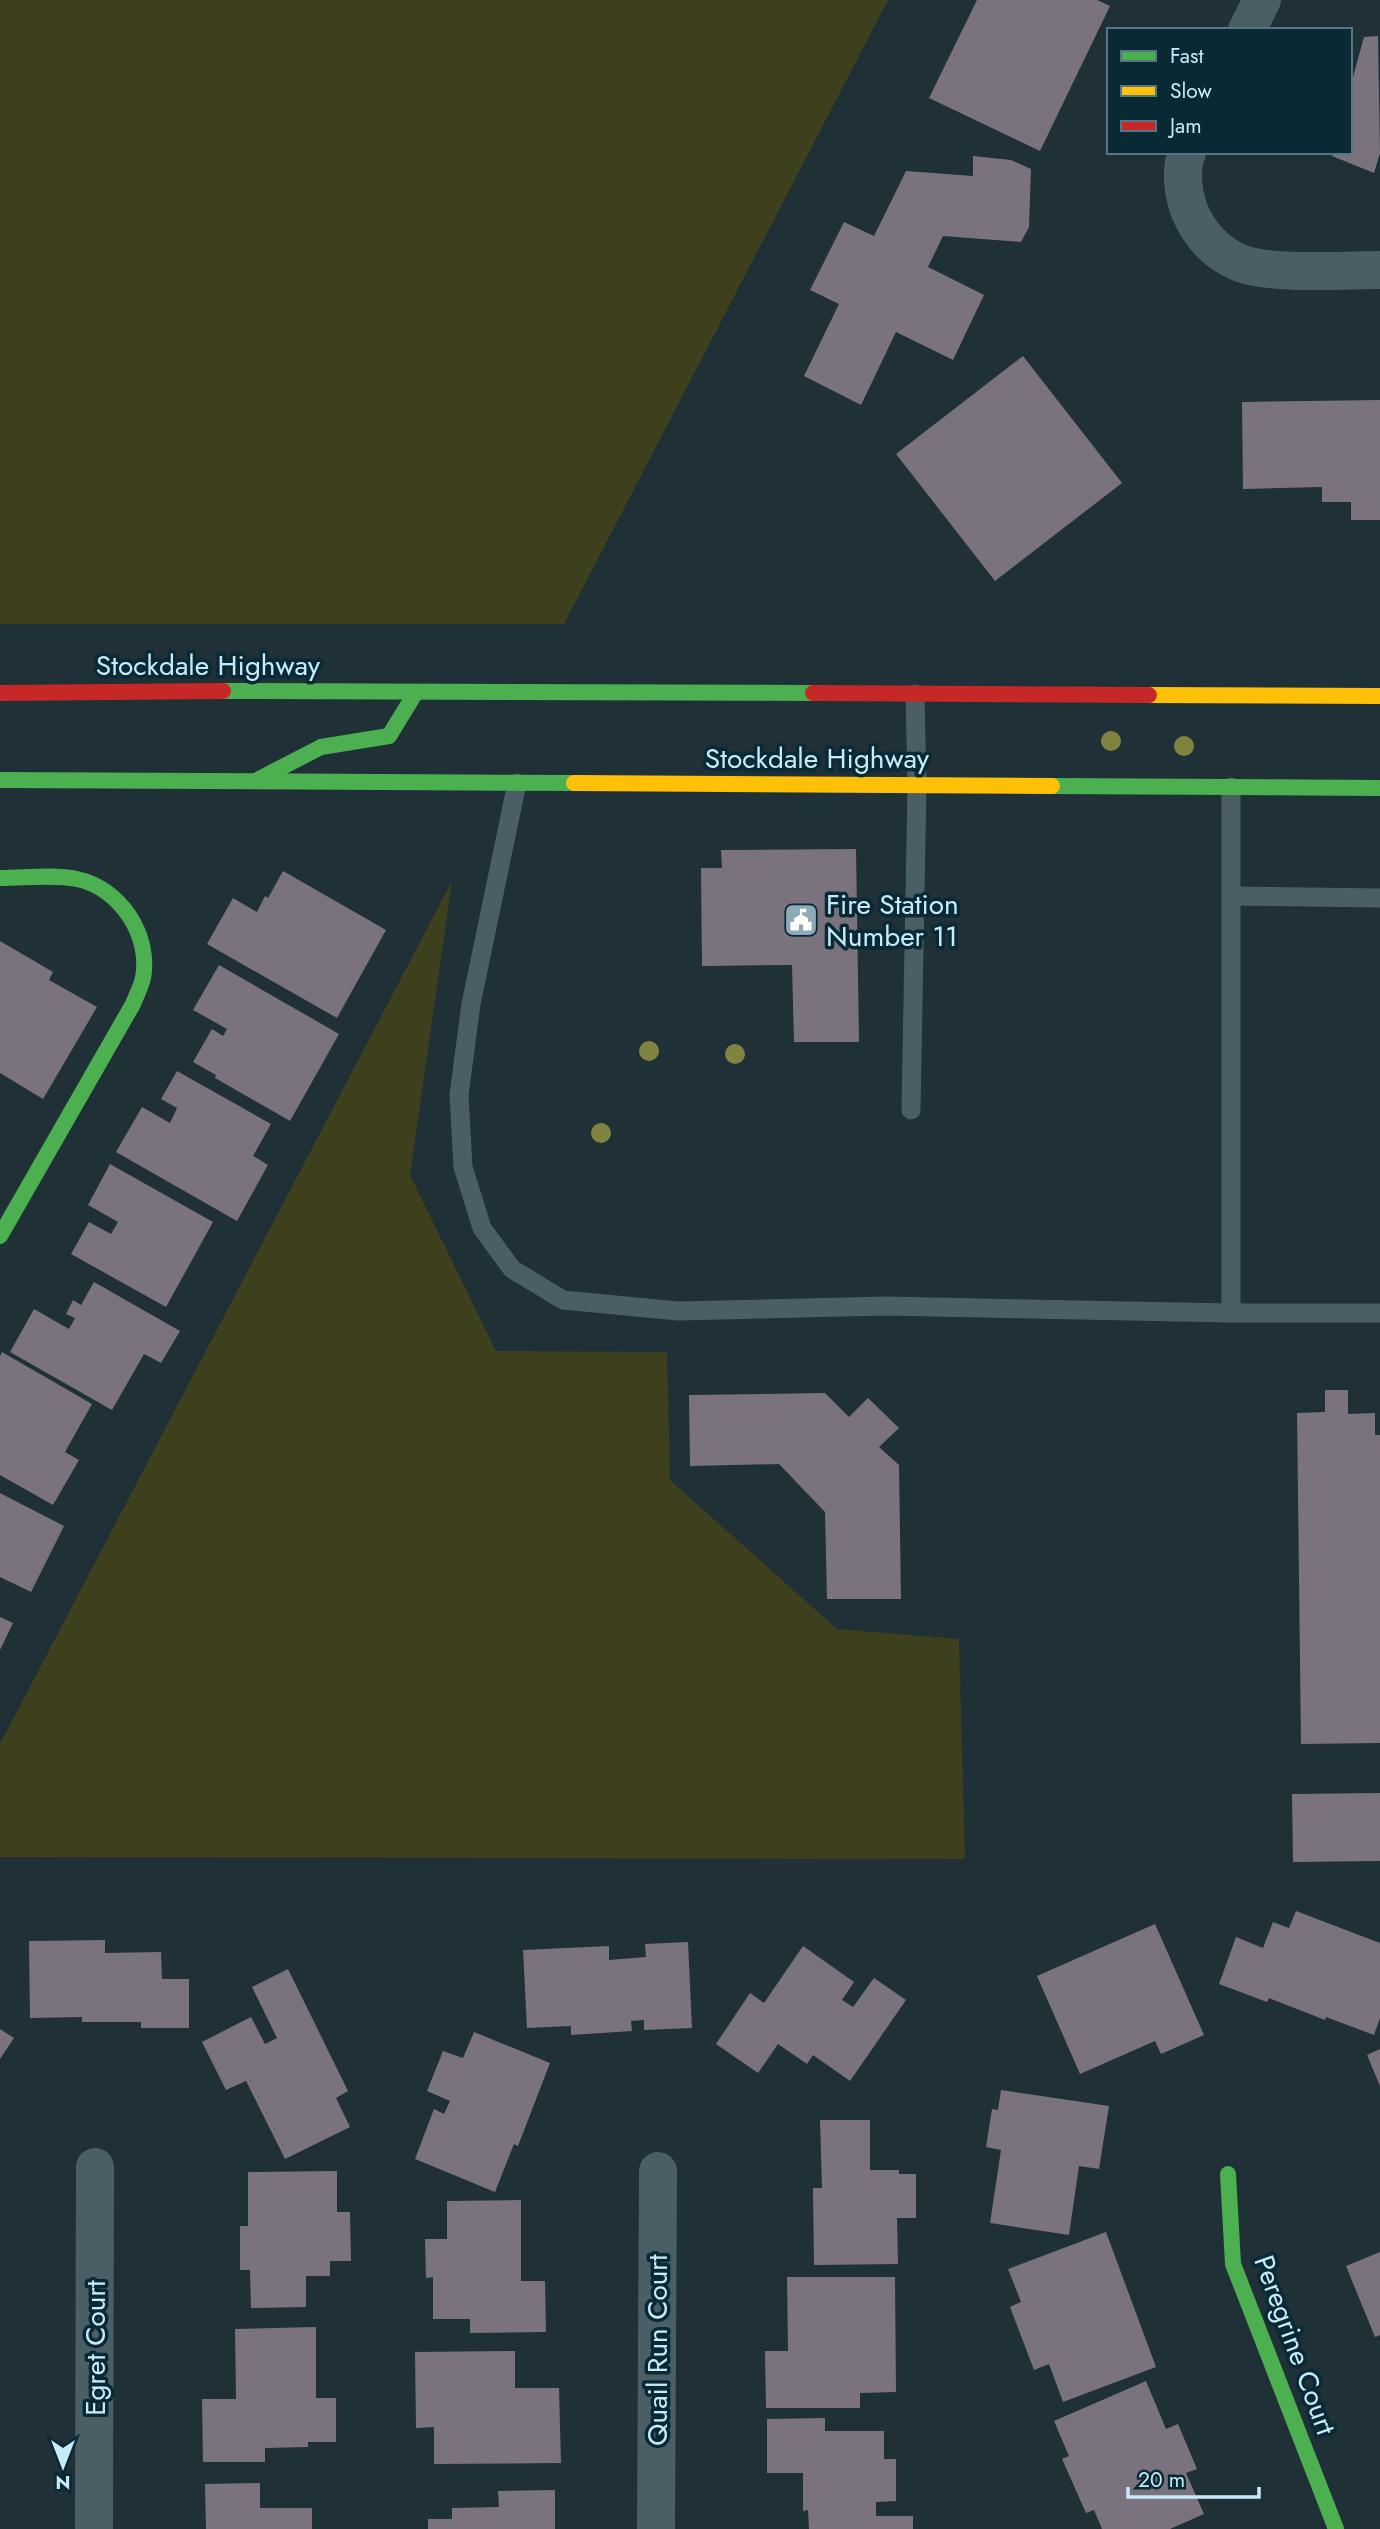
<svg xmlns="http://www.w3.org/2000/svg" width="1380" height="2529" font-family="Jost,sans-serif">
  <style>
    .green { fill: #3e3f1c }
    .building { fill: #7a737e }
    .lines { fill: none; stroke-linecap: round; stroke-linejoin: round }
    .lane { stroke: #4a5e65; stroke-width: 19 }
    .street { stroke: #4a5e65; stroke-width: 38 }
    .fast { stroke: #4caf50; stroke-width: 16 }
    .slow { stroke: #ffc107; stroke-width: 16 }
    .jam { stroke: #c62828; stroke-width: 16 }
    .tree { fill: #818440 }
    .labels { text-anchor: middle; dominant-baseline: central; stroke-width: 7; stroke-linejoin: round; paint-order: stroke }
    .street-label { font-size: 28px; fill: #c8ebfb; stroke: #092a35 }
    .poi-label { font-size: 28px; fill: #c8ebfb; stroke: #092a35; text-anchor: start }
  </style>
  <rect width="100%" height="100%" fill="#1f3036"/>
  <g class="green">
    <polygon points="0,0 888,0 564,624 0,624"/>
    <polygon points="452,881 410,1175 496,1351 667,1352 670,1480 837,1629 959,1639 965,1859 0,1857 0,1744"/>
  </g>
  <g class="building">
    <polygon points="977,0 1097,0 1110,6 1040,151 929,98"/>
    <polygon points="1378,36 1380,153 1374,173 1332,156 1332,154 1350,152 1350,88 1364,37"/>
    <polygon points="973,156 1011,160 1031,169 1029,227 1021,242 943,236 928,267 984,295 953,360 896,332 861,405 804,376 839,304 810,290 844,222 874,236 906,171 973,176"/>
    <polygon points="1023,356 1122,483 995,581 896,454"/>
    <polygon points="1380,400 1380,520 1351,520 1351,502 1322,502 1322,487 1243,489 1242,402"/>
    <polygon points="856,849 859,1042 794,1042 792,965 702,966 701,868 722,868 721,850"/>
    <polygon points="283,871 386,930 337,1018 207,944 233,898 257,912 265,896 268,898"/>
    <polygon points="0,941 53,972 49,980 97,1007 43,1099 0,1073"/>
    <polygon points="219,965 339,1034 290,1121 215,1078 216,1075 193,1062 212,1029 223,1036 227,1029 193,1010"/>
    <polygon points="177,1071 271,1124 253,1156 268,1165 237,1221 116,1152 142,1107 170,1123 177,1108 161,1099"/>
    <polygon points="110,1164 213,1222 166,1307 71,1254 89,1222 111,1234 118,1222 88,1205"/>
    <polygon points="94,1282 180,1331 161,1363 144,1354 112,1410 10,1352 34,1309 69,1329 75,1318 66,1314 73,1300 81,1305"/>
    <polygon points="2,1352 92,1404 65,1452 79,1460 53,1505 0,1475 0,1356"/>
    <polygon points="1325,1390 1348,1390 1348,1414 1375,1413 1375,1435 1380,1435 1380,1743 1301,1744 1297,1413 1325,1412"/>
    <polygon points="825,1393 849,1417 868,1398 899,1428 879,1447 899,1465 901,1599 827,1599 825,1512 779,1464 690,1466 689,1395"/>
    <polygon points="0,1493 64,1526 31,1592 0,1577"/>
    <polygon points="0,1617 13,1623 0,1650"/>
    <polygon points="1380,1793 1380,1861 1293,1862 1292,1794"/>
    <polygon points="1296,1911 1380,1943 1380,2018 1374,2035 1326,2017 1325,2020 1269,1998 1267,2002 1219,1984 1236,1937 1263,1948 1273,1922 1289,1928"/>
    <polygon points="1155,1924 1204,2035 1161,2054 1155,2041 1080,2074 1037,1976"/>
    <polygon points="105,1940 105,1953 161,1952 162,1979 189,1979 189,2028 141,2028 141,2022 82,2022 82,2017 30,2018 29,1941"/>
    <polygon points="688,1942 692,2028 644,2030 644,2020 631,2021 632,2031 571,2035 571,2026 527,2028 523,1950 609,1946 609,1960 646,1957 645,1944"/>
    <polygon points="803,1946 854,1982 842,2000 853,2007 874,1978 906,2000 850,2081 813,2055 807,2064 778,2044 758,2073 716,2044 750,1993 764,2003"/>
    <polygon points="288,1969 348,2091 336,2098 350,2127 285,2159 246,2081 226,2090 202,2042 251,2017 265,2044 277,2038 252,1987"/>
    <polygon points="0,2029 14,2038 0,2059"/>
    <polygon points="474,2032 550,2063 518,2146 514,2144 495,2192 415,2159 434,2109 444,2114 450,2101 427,2091 443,2051 463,2058"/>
    <polygon points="1380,2049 1380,2086 1367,2055"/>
    <polygon points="1001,2090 1109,2106 1099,2169 1079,2166 1069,2235 990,2223 1001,2150 986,2147 992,2109 998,2110"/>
    <polygon points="820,2120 870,2120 870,2170 899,2170 899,2174 916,2174 916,2218 897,2218 898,2264 814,2265 813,2188 822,2188"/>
    <polygon points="337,2171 337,2212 350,2212 351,2261 330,2261 330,2276 306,2276 306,2307 251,2308 250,2270 240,2270 240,2226 248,2226 248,2172"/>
    <polygon points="521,2200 521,2281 545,2281 546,2332 470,2333 470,2319 433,2319 433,2277 426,2278 425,2239 447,2239 447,2201"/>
    <polygon points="1106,2232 1156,2367 1063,2402 1049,2364 1034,2370 1010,2307 1021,2302 1008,2269"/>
    <polygon points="1380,2252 1380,2335 1375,2337 1346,2266"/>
    <polygon points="787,2277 895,2277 896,2392 860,2393 860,2408 766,2408 765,2351 788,2351"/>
    <polygon points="316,2327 316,2398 336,2398 336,2442 308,2442 308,2447 265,2448 265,2462 203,2462 202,2399 236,2399 235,2329"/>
    <polygon points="515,2351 515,2388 559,2388 561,2463 434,2464 434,2427 416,2428 415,2352"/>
    <polygon points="1146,2381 1166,2429 1178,2424 1197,2469 1186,2473 1204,2514 1170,2529 1102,2529 1094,2510 1086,2513 1062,2459 1069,2456 1054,2421"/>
    <polygon points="825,2418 825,2431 884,2431 884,2459 896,2459 896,2501 876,2502 876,2516 913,2516 913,2529 809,2529 808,2510 803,2511 803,2473 767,2473 767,2419"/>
    <polygon points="260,2483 260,2508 312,2508 312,2529 206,2529 205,2484"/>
    <polygon points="555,2490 555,2529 428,2529 428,2519 452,2519 452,2508 499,2507 498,2491"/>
  </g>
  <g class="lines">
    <g class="lane">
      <polyline points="517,783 471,1004 459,1095 463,1167 482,1228 512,1269 563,1300 678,1311 885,1306 1231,1313"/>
      <polyline points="1231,787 1231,1313 1380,1313"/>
      <polyline points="1231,896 1380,898"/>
      <polyline points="911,1110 917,785 915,694"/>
    </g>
    <g class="street">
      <polyline points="1247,30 1262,0"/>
      <path d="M 1187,152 C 1180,170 1183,193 1189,210 C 1199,234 1216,253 1240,263 C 1268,275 1347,270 1380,270"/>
      <polyline points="94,2529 95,2167"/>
      <polyline points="656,2529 658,2171"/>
    </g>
    <g class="fast">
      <polyline points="223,691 813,693"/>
      <polyline points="259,779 321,747 389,736 416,692"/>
      <polyline points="0,780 574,783"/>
      <polyline points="1052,786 1380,788"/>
      <path d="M 0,878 C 25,878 52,874 77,879 C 120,888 151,935 143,978 C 141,987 136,996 133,1004 L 0,1236"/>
      <polyline points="1228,2174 1233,2264 1336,2529"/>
    </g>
    <g class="slow">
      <polyline points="1149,695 1380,696"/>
      <polyline points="574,783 1052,786"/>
    </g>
    <g class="jam">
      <polyline points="0,693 223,691"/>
      <polyline points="813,693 1149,695"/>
    </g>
  </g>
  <g class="tree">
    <circle cx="1111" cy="741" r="10"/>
    <circle cx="1184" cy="746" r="10"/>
    <circle cx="649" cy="1051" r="10"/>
    <circle cx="735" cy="1054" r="10"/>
    <circle cx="601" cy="1133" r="10"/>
  </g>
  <defs>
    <g id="civic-square" transform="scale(1.75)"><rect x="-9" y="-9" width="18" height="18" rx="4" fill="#8daab6" stroke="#092a35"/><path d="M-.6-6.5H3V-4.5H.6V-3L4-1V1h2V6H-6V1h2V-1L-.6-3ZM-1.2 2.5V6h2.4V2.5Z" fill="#fff"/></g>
  </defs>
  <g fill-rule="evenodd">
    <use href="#civic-square" x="801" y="920"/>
  </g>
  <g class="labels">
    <g class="street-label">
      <text x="208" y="665">Stockdale Highway</text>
      <text x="817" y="758">Stockdale Highway</text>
      <text transform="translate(1295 2345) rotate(70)">Peregrine Court</text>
      <text transform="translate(95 2348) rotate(-90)">Egret Court</text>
      <text transform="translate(657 2350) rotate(-90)">Quail Run Court</text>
    </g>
    <g class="poi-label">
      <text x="826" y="904">Fire Station<tspan x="826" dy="32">Number 11</tspan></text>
    </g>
  </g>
  <rect x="1107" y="28" width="245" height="126" fill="#092a35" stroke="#557784" stroke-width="2"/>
  <rect x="1121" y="51" width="35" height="10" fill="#4caf50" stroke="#557784" stroke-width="2"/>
  <text x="1170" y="63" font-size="21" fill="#c8ebfb">Fast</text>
  <rect x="1121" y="86" width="35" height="10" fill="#ffc107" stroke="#557784" stroke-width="2"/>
  <text x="1170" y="98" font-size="21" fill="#c8ebfb">Slow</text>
  <rect x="1121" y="121" width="35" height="10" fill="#c62828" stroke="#557784" stroke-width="2"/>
  <text x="1170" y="133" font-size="21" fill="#c8ebfb">Jam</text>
  <g transform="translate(63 2466) rotate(180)" stroke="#092a35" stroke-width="5" paint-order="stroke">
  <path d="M0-5L12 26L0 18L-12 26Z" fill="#c8ebfb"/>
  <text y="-10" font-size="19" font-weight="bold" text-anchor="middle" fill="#c8ebfb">N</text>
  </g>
  <path d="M1128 2487v10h131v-10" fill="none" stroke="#c8ebfb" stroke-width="3.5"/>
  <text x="1138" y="2487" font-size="21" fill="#c8ebfb" stroke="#092a35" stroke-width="5" paint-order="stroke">20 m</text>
</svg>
